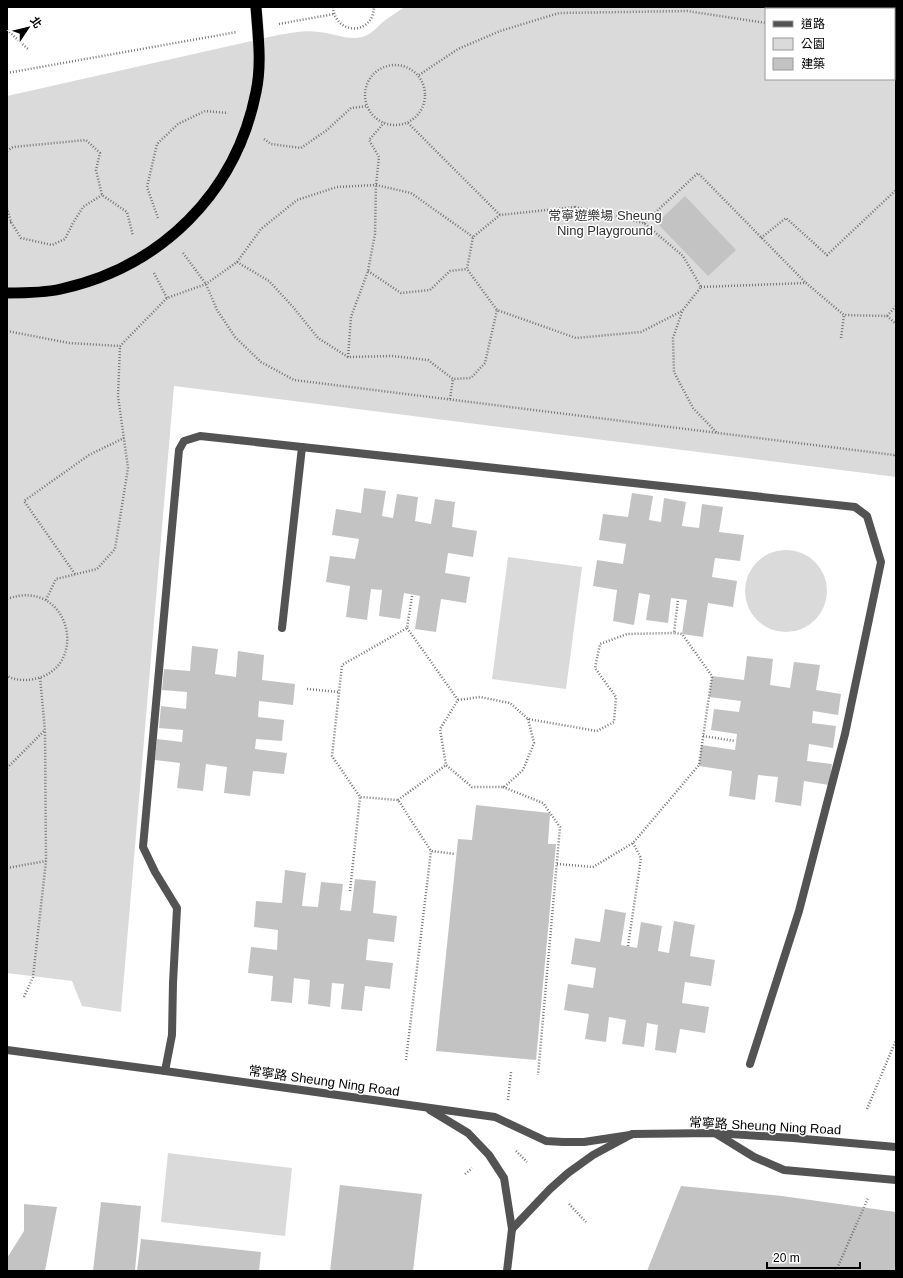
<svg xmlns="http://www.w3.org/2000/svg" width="903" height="1278" font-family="Arial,'Noto Sans TC',sans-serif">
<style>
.green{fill:#dadada;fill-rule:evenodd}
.building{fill:#c3c3c3}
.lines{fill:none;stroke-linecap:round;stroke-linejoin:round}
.path{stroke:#757575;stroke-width:2.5;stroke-dasharray:1 2;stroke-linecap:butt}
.service{stroke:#535353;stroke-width:8}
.minor{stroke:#535353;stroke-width:8}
.tertiary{stroke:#535353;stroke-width:8}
.trunk-bridge-casing{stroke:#dbdbdb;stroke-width:12;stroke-linecap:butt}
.trunk-bridge{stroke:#000;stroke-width:11}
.labels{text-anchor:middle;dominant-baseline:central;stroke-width:3;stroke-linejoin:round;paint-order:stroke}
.park-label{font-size:13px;fill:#313131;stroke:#fff}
.street-label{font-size:13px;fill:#000;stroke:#fff}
</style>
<rect width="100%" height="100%" fill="#fff"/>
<g class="green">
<path d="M405,7H896V477L174,386L121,1012L82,1006L72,981L7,973V96L278,35C292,33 305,30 319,32C334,33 350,42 365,36C373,33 378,26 384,21C391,16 398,11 405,7ZM766,9H894V79H766Z"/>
<circle cx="786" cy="591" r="41"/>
<polygon points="508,557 582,567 566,689 492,679"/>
<polygon points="168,1153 292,1168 285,1236 161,1222"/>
</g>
<g class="building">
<polygon points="685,196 736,250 708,276 657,223"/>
<polygon points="364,488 386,491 382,516 393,518 397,494 418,497 415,521 431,524 435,499 455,502 452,527 477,531 473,557 448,553 445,573 470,577 466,603 441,599 436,632 415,629 420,596 404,593 400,619 379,616 382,590 371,589 367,620 346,617 350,586 326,582 330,556 355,559 359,539 332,535 336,509 361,513"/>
<polygon points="632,493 653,496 649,520 661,522 664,498 686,502 682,526 699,528 702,504 723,507 719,532 744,535 740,561 715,558 712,577 737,581 733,607 708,603 703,637 682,634 687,600 671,598 668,623 646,620 650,595 639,593 634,625 613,621 617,590 593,586 597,560 623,564 626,544 599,540 603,514 628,517"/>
<polygon points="192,646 218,649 215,674 236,677 238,651 264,655 262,680 295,684 293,705 259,701 258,717 284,720 282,741 256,739 255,749 287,753 284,774 253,771 250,796 224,793 227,767 206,764 203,791 177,788 180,763 155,760 157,739 182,742 183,730 159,728 161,706 186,709 187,692 162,690 164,669 190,671"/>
<polygon points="747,656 773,659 770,685 790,688 794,662 820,665 816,690 841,694 838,715 813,711 812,723 836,726 833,748 809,744 807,761 832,764 829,785 804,781 801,806 775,802 778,777 758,775 755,800 729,796 732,771 699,766 701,745 735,750 737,734 711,730 714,709 739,712 741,701 709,697 712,676 744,680"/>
<polygon points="476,805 550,813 548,844 556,844 536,1060 436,1051 458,839 472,840"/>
<polygon points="285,870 306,873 302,906 318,907 321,882 343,884 340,910 351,911 355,879 376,881 373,913 397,916 394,942 368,939 366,960 393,963 390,989 365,986 362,1011 341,1009 344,984 332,983 330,1007 308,1004 310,980 294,978 292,1003 271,1001 273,976 248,973 251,947 277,950 278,930 254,927 256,901 282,903"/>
<polygon points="605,909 626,913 621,945 637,948 641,922 662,926 658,951 669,953 674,921 695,925 690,956 715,960 711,986 685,982 682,1003 709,1007 705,1033 680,1029 676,1053 655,1050 658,1025 647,1023 644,1047 622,1044 626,1020 609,1017 606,1042 585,1039 589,1014 564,1010 568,984 593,988 596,968 571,964 575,938 600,942"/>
<polygon points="340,1185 422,1194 413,1271 330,1271"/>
<polygon points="681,1186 782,1196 896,1212 896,1271 647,1271"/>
<polygon points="101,1202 141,1206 135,1271 93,1271"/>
<polygon points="24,1204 57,1207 45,1271 7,1271 7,1258 24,1231"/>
<polygon points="141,1239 261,1252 259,1271 137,1271"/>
</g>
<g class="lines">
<g class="path">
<path d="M333,7C335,35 373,36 374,7"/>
<polyline points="279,24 334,14"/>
<polyline points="7,30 28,49"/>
<polyline points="894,53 896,52"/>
<circle cx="395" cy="95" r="30"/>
<polyline points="7,73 237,32"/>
<polyline points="419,75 458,49 500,31 559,13 687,11 766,23"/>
<polyline points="408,123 500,215"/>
<polyline points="264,139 271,144 301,148 327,130 351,108 367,106"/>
<polyline points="7,151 13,147 86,140 100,153 96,170 102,195 127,212 133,236"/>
<polygon points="575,207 644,223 683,256 701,287 682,311 641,332 576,338 497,310 467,269 473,237 500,215"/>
<polyline points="7,208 11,222 21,238 52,245 65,239 73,223 83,207 102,195"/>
<polyline points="158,218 147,187 157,144 178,124 205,111 228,113"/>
<polyline points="7,222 11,222"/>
<polyline points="644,223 698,173 806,283"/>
<polyline points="761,238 786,218 827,255 896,190"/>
<polyline points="183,253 206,284 217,310 235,337 261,362 294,380 894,455 896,453"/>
<polyline points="237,262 269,281 293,307 318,338 348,357 392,356 428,360 453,379 471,378 485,363 497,310"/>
<polyline points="368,271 401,293 430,290 450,271 467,269"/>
<polyline points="154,273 167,298"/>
<polyline points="701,287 806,283 844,315 887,316 896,306"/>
<polyline points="682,312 673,338 674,372 693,408 717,433"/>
<polyline points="887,316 896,324"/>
<polyline points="7,331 69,343 120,346 167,298 206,284 237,262 261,229 297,200 337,187 376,185 411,193 473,237"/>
<polyline points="841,338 844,315"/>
<polyline points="348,357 351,317 368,271 375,234 376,185 379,157 369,140 384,123"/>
<polyline points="450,399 453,379"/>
<polyline points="75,574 24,501 89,455 124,438"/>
<polyline points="412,596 407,628 342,665 332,756 360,797 398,800 431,851 455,854"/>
<path d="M7,599C70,576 91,668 34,679C24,681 15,680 7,676"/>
<polyline points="46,600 56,579 97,569 115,549 128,468 118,396 120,346"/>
<polyline points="407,628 458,700"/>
<polyline points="307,689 339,692"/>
<polyline points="528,719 534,743 523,770 504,787 472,787 446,765 440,729 458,700 480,697 510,703 528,719 597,731 614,722 616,697 595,668 600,644 627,634 674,633"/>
<polyline points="703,736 735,741"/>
<polyline points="7,768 44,731"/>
<polyline points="503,787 543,803 560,827 538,1075"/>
<polyline points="398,800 446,765"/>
<polyline points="557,864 593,867 633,843 699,765 712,676 682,634 674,633 678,600"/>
<polyline points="7,868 46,861"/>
<polyline points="350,891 360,797"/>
<polyline points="628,946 641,858 633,843"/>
<polyline points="24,997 33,977 46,861 45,731 40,677"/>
<polyline points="406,1060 431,851"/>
<polyline points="508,1100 511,1072"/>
<polyline points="867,1109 896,1040"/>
<polyline points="516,1151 527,1162"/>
<polyline points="465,1174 472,1168"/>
<polyline points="569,1204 586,1222"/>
<polyline points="836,1271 868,1198"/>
</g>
<g class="service">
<polyline points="282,628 302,447"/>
<polyline points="165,1071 172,1035 173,983 177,908 155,872 143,847 179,450 184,441 200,436 855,507 867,516 881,562 845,734 799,911 750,1064"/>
</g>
<g class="minor">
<polyline points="7,1050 165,1071 495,1117 546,1141 563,1142 584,1142 630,1135"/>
<polyline points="430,1110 468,1133 489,1155 504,1178 512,1229"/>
<polyline points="715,1133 754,1157 784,1170 896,1180"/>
</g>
<polyline class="tertiary" points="507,1271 512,1229 550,1189 568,1173 593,1155 632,1134 715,1133 793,1138 896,1147"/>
<g class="trunk-bridge-casing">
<path id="trunk-bridge" d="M7,293C25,293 44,293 61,289C161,267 236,193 256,92C262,64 258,35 256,7"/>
</g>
<use href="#trunk-bridge" class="trunk-bridge"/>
</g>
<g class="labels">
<g class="park-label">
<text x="605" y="215">常寧遊樂場 Sheung<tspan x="605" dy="15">Ning Playground</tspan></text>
</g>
<g class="street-label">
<text transform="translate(324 1081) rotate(8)">常寧路 Sheung Ning Road</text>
<text transform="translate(765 1126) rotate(3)">常寧路 Sheung Ning Road</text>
</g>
</g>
<rect width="903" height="1278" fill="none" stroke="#000000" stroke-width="16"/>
<rect x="765" y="8" width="130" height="72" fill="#ffffff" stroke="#999999"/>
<rect x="773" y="21" width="20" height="6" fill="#535353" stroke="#999999"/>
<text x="801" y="28" font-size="12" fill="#000000">道路</text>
<rect x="773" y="38" width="20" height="12" fill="#dadada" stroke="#999999"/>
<text x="801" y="48" font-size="12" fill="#000000">公園</text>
<rect x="773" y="58" width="20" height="12" fill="#c3c3c3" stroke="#999999"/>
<text x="801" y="68" font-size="12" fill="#000000">建築</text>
<g transform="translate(28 28) rotate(55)" stroke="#ffffff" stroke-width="3" paint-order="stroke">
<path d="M0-3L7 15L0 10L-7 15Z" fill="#000000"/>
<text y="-6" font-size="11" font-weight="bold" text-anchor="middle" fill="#000000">北</text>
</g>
<path d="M767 1262v6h93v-6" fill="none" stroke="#000000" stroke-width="2"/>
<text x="773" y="1262" font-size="12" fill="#000000" stroke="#ffffff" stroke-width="3" paint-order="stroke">20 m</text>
</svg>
